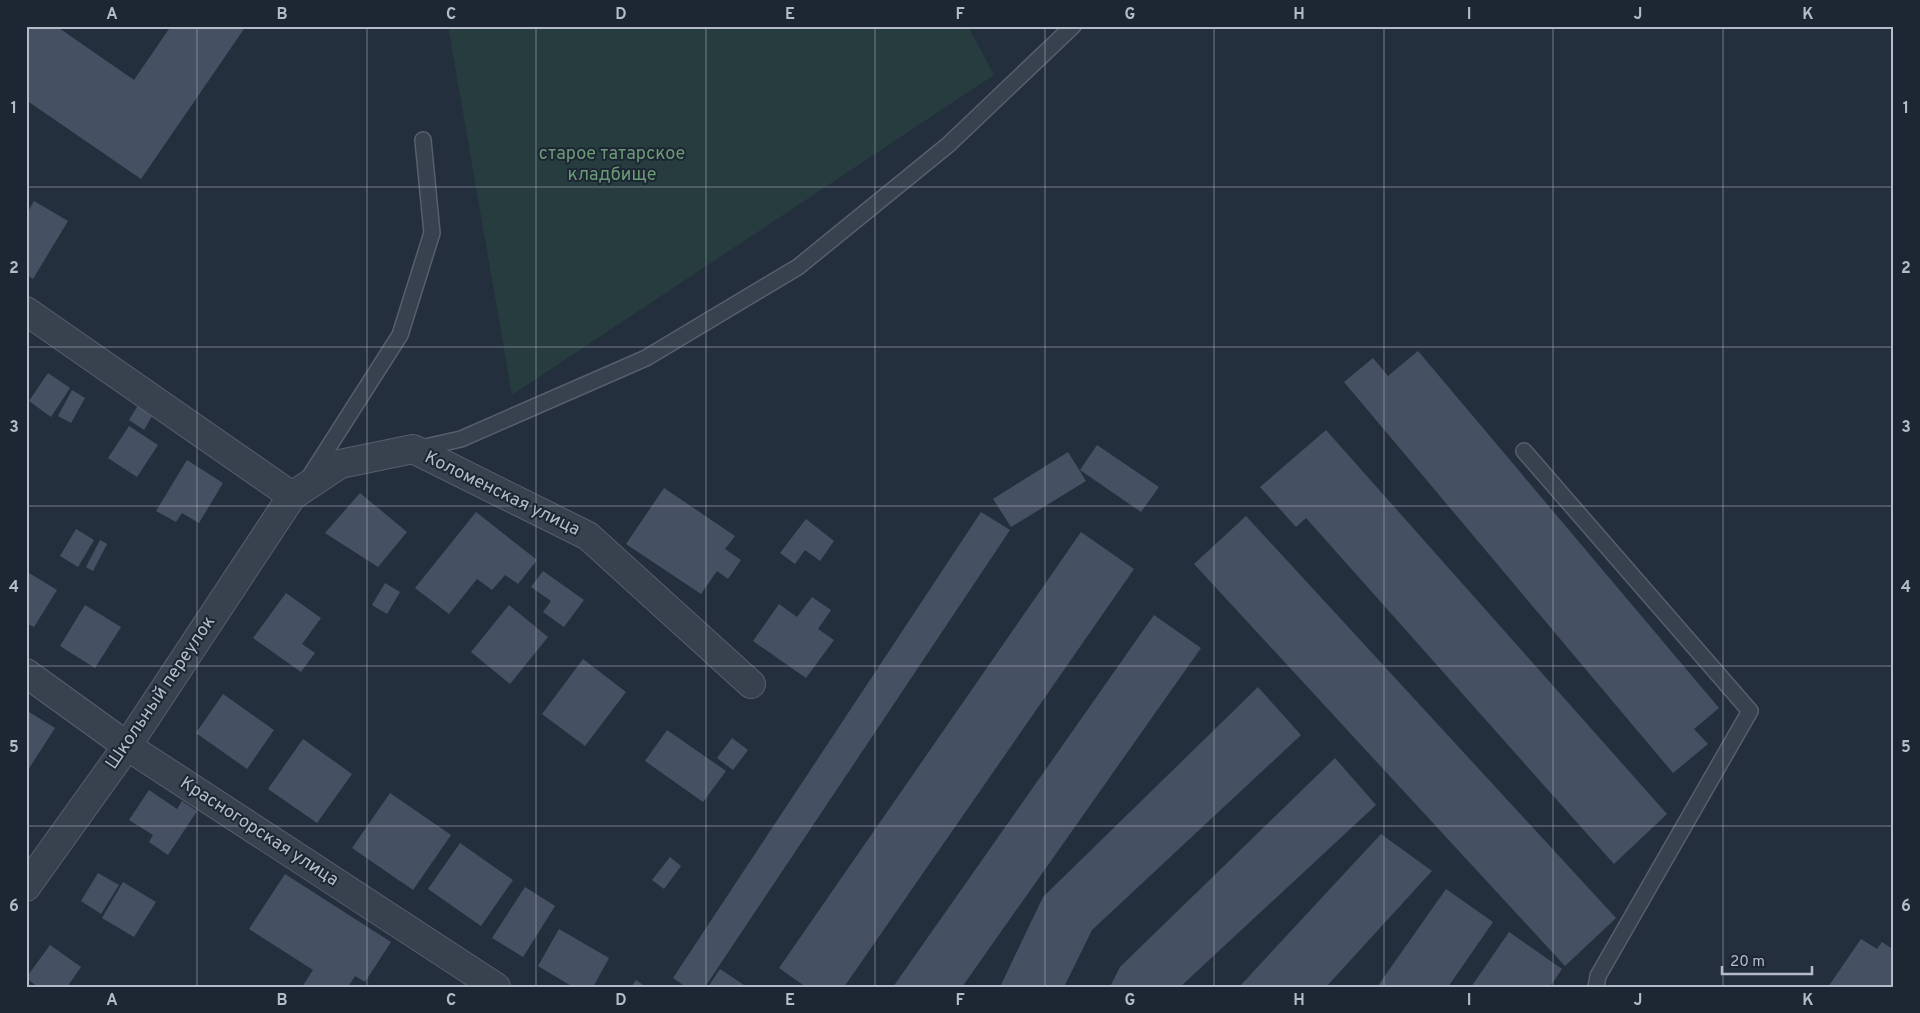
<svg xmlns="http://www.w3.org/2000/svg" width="1920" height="1013" font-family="Overpass,sans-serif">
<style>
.green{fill:#263c3f}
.building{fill:#455162}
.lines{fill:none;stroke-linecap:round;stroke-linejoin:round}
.service-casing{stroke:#565f6c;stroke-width:18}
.minor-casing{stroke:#565f6c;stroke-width:30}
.service{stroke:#38414e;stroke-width:15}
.minor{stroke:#38414e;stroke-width:28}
.grid{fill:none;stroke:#b4bcc9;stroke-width:1;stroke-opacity:0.55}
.labels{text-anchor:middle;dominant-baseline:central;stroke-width:4;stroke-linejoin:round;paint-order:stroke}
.park-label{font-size:18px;fill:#6b9a76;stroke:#1d2633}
.street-label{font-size:18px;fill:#b4bcc9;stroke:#1d2633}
.neatline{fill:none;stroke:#b4bcc9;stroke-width:2}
.grid-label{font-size:16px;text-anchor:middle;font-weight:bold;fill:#b4bcc9}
</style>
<rect width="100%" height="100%" fill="#242f3e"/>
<polygon class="green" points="448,26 968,26 994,75 512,395"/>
<g class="building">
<polygon points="26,26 56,26 134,80 171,26 246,26 141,179 26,100"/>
<polygon points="34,201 68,221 33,279 26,275 26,215"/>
<polygon points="1418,351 1719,708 1694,729 1708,744 1673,773 1344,382 1373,358 1388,376"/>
<polygon points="48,373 70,388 51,417 29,401"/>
<polygon points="72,390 85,398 71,423 58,416"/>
<polygon points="140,402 155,411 144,430 129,420"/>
<polygon points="129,426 158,445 137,477 108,458"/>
<polygon points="1326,430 1667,814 1614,864 1306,518 1296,527 1260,487"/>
<polygon points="1097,445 1159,487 1141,512 1080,470"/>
<polygon points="1068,452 1086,481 1011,527 993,499"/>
<polygon points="187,460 223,483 199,523 182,513 176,522 156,511"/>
<polygon points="664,488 735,536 725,549 741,560 728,579 717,571 701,594 626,544"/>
<polygon points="360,493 407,532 378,567 325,533"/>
<polygon points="476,512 537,560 518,584 505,575 492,590 477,579 449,614 415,588"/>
<polygon points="981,512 1010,530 705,987 686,987 673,978"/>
<polygon points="1246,516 1616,918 1565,966 1194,564"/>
<polygon points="806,519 834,541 820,561 805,550 795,564 780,553"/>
<polygon points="76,529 94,540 78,567 60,556"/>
<polygon points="1081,532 1134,569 844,987 806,987 779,968"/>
<polygon points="100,540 107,544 93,571 86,567"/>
<polygon points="26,571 57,590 34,627 26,623"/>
<polygon points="543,571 584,600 564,627 543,612 551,601 531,587"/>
<polygon points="385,583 400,592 387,614 372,605"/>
<polygon points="286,593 321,618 302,644 315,653 301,672 253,638"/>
<polygon points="812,597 831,610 818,629 834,640 806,678 753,641 779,604 797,617"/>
<polygon points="85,605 121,627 95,668 60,646"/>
<polygon points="509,605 548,637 510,684 471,652"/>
<polygon points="1154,615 1201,648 962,987 893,987"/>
<polygon points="583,659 626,692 585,746 542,714"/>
<polygon points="1258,687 1301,735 1092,930 1064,987 1000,987 1043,897"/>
<polygon points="223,694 274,730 247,769 196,733"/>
<polygon points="26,710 55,728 28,770 26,769"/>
<polygon points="667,730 726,771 703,802 645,761"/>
<polygon points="732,738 748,750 733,770 717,758"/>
<polygon points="303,739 352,774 317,823 268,789"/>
<polygon points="1335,758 1376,805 1180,987 1110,987 1120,967"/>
<polygon points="149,790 177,809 182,801 197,811 168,855 149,842 153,835 129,820"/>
<polygon points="390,793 451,835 413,890 352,848"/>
<polygon points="1381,834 1432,871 1326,987 1239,987"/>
<polygon points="460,843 513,880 481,926 428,889"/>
<polygon points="670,857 681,866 664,889 652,880"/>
<polygon points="98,873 119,885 101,914 81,901"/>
<polygon points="285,874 391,942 365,982 355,976 348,987 302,987 313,970 249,929"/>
<polygon points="123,882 156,902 134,937 102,918"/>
<polygon points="525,887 555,906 523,957 492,938"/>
<polygon points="1446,889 1493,922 1448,987 1377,987"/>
<polygon points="559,929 609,958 593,987 573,987 538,966"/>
<polygon points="1509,932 1562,969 1551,985 1553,987 1471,987"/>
<polygon points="1861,939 1877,949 1882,942 1894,950 1894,987 1828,987"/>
<polygon points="50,945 81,967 67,987 38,987 26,978"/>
<polygon points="720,969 747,987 708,987"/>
<polygon points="636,980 646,987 631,987"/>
</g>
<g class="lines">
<g class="service-casing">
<g id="service">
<polyline points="416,449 461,439 646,358 798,267 948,145 1073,26"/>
<polyline points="1524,451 1750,711 1598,976 1596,987"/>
<polyline points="310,476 400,335 432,233 423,140"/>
</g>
</g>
<g class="minor-casing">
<g id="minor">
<polyline points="26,311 292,496"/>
<polyline points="26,673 127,746 496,987"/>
<polyline points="26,887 127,746 292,496 340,464 413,449 588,536 751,684"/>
</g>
</g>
<use href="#service" class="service"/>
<use href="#minor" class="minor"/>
</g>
<path class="grid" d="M197,26V987M367,26V987M536,26V987M706,26V987M875,26V987M1045,26V987M1214,26V987M1384,26V987M1553,26V987M1723,26V987M26,187H1894M26,347H1894M26,506H1894M26,666H1894M26,826H1894"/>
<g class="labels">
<g class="park-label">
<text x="612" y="154">старое татарское<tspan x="612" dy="21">кладбище</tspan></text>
</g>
<g class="street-label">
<text transform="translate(502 494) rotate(26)">Коломенская улица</text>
<text transform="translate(161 693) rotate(-56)">Школьный переулок</text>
<text transform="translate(259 832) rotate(33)">Красногорская улица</text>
</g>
</g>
<rect width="1920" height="1013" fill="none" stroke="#1d2633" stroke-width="55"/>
<path d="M1722 966v8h90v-8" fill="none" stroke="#b4bcc9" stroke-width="2.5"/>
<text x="1730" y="966" font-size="15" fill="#b4bcc9" stroke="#1d2633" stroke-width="4" paint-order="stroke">20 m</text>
<rect x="28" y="28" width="1864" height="958" class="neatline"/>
<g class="grid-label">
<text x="112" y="19">A</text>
<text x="282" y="19">B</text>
<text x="451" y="19">C</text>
<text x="621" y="19">D</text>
<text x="790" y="19">E</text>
<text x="960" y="19">F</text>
<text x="1130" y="19">G</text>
<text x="1299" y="19">H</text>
<text x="1469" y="19">I</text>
<text x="1638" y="19">J</text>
<text x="1808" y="19">K</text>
<text x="14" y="113">1</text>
<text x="1906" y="113">1</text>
<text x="14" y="273">2</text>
<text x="1906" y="273">2</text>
<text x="14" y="432">3</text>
<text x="1906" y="432">3</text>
<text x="14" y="592">4</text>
<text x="1906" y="592">4</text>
<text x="14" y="752">5</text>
<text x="1906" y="752">5</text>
<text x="14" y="911">6</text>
<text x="1906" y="911">6</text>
<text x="112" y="1005">A</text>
<text x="282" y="1005">B</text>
<text x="451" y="1005">C</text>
<text x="621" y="1005">D</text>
<text x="790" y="1005">E</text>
<text x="960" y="1005">F</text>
<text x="1130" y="1005">G</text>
<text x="1299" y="1005">H</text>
<text x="1469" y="1005">I</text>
<text x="1638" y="1005">J</text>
<text x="1808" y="1005">K</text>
</g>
</svg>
